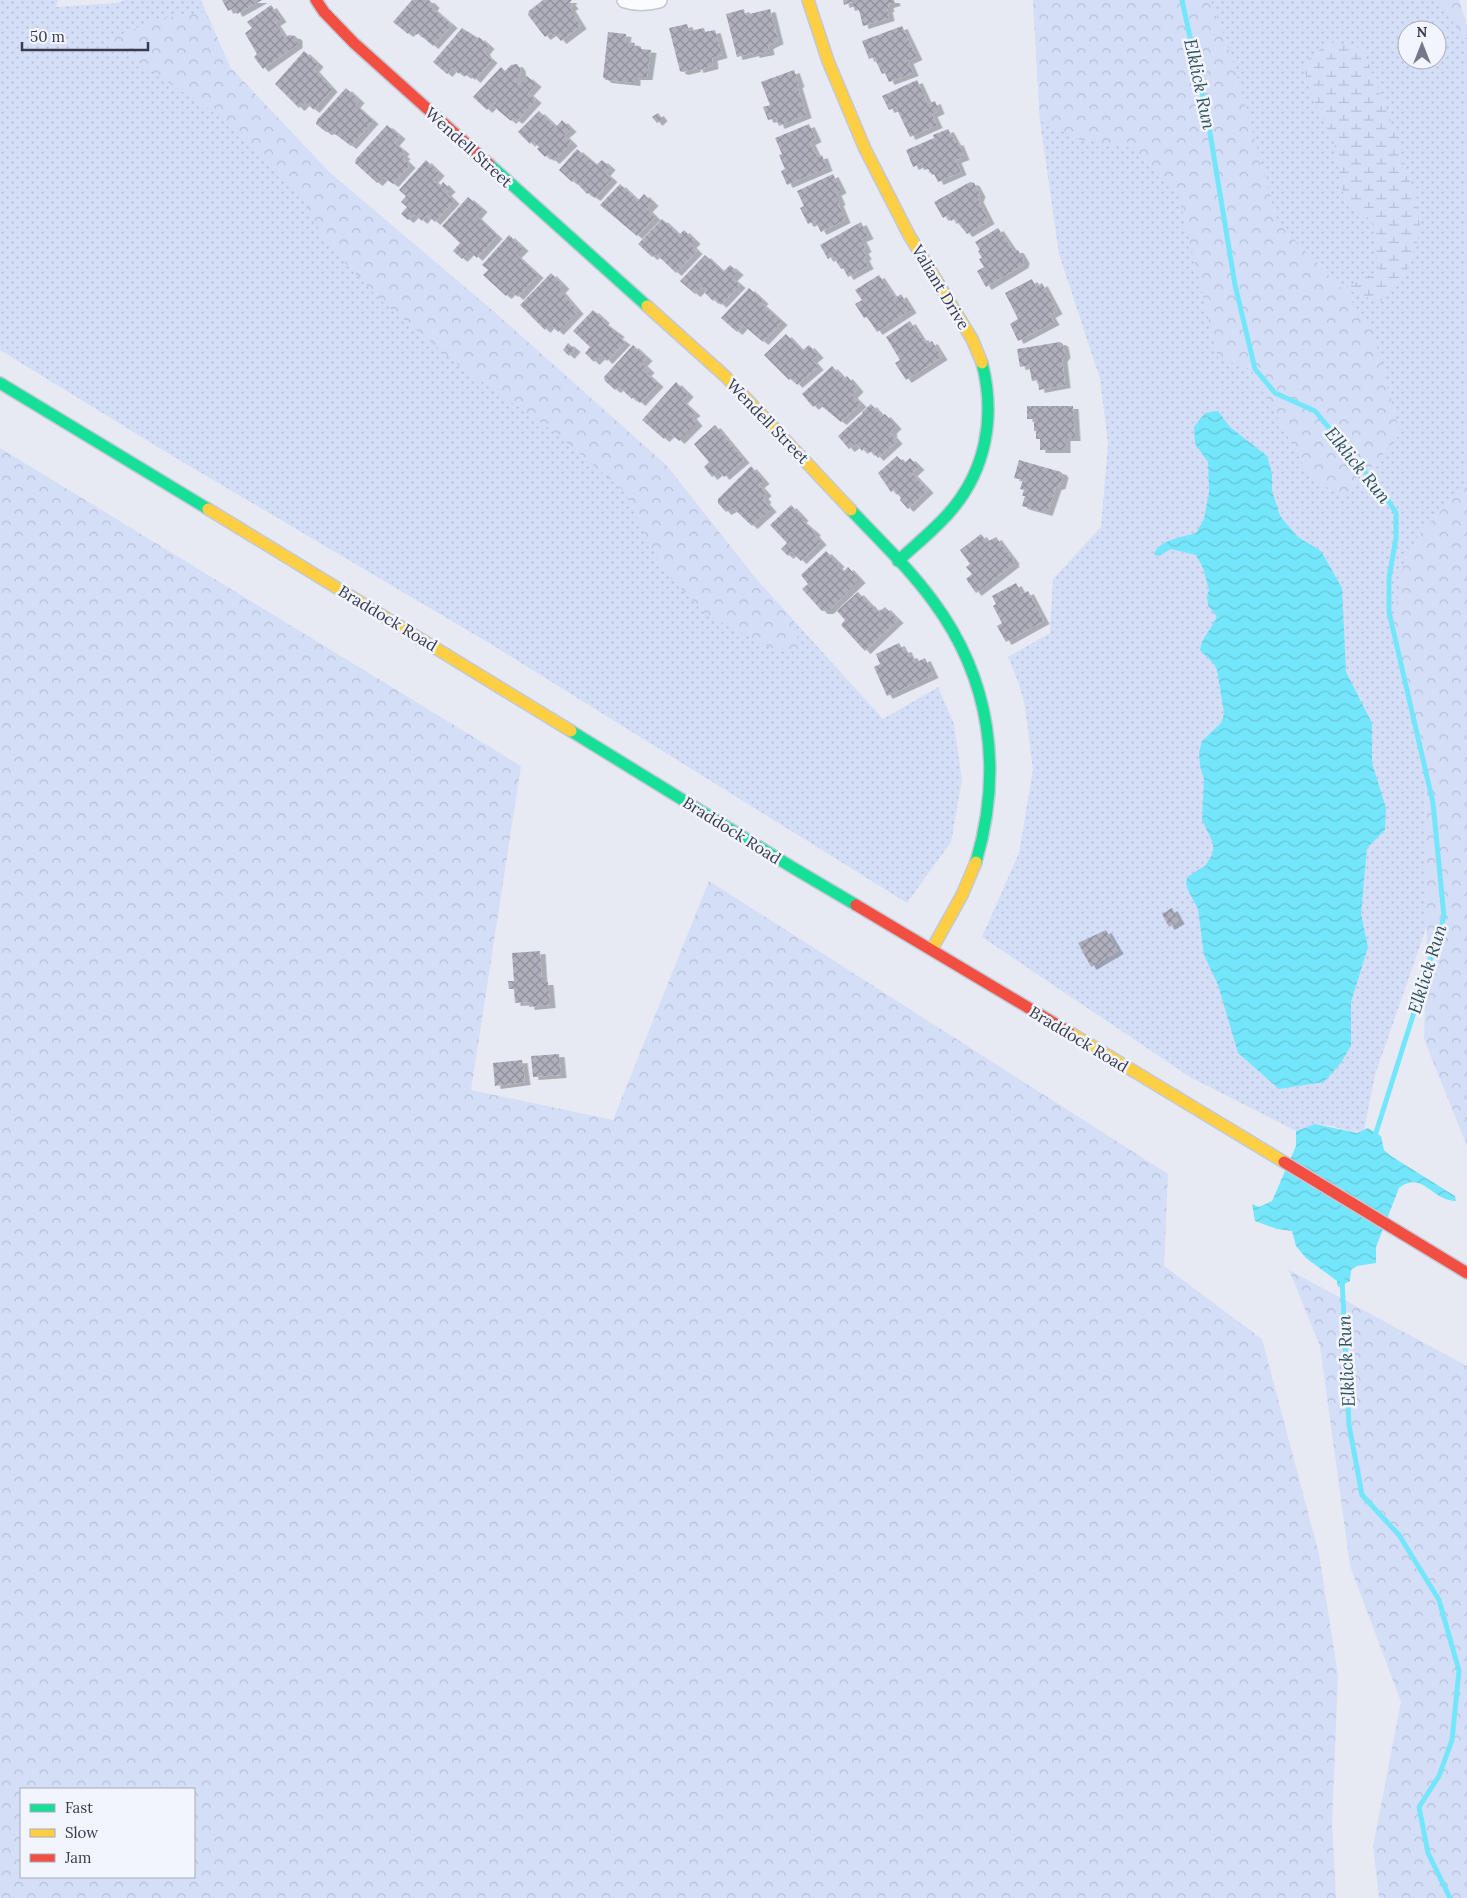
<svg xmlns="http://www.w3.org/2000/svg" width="1467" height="1898" font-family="Lora,serif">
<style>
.grass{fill:url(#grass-dots);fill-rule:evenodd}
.forest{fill:url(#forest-crowns);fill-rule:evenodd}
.wetland{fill:url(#wetland-marsh)}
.water{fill:url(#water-waves)}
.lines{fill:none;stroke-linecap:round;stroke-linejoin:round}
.stream{stroke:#74e6fb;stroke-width:5}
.building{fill:url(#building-cross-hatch);filter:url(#shadow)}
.street-casing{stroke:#c4c8d5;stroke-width:18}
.fast-casing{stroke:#c4c8d5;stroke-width:14}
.slow-casing{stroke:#c4c8d5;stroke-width:14}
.jam-casing{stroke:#c4c8d5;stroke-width:14}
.street{stroke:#fbfcfd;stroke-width:15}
.fast{stroke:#16e098;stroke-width:11}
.slow{stroke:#ffcf43;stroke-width:11}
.jam{stroke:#f24e42;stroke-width:11}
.labels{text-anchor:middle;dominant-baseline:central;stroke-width:5;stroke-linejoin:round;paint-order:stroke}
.street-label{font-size:16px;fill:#363c4d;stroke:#f2f5fe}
.water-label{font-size:18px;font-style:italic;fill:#335359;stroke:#f2f5fe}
</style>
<defs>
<pattern id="grass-dots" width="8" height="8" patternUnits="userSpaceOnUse" patternTransform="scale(1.25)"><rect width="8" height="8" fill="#d5def7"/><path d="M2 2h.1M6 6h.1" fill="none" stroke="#b7bfd5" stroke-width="1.8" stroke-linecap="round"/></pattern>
<pattern id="forest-crowns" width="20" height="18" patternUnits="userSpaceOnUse" patternTransform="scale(1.25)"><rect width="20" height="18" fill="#d5def7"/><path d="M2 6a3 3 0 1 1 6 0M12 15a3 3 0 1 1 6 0" fill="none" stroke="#b7bfd5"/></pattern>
<pattern id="wetland-marsh" width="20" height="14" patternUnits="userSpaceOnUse" patternTransform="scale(1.25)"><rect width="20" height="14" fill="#d5def7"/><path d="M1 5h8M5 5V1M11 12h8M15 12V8" fill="none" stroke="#b7bfd5"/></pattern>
<pattern id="water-waves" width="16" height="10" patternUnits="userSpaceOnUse" patternTransform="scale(1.25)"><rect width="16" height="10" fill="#74e6fb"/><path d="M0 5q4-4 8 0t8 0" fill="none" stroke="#65c6d9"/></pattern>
<pattern id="building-cross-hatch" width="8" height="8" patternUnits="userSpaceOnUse" patternTransform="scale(1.25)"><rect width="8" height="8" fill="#b0b0bc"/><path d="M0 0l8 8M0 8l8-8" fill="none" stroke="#90909b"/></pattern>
<filter id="shadow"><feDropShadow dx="5.5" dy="3" stdDeviation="0" flood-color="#0004"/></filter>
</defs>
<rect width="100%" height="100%" fill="#e7eaf3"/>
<g class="grass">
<polygon points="0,0 58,0 56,7 116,3 125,0 201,0 230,67 329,172 493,311 666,465 757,580 883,719 938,687 954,724 962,780 951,842 907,903 489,643 166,452 0,350"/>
<path d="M1033,0H1459L1467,26V483L1422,531L1391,634L1425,752L1427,926L1375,1075L1364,1130C1353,1134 1343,1129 1332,1126C1321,1124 1306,1126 1296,1131L1190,1077L982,937L1019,853L1033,770L1025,707L1019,684L1008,657L1050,633L1053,579L1101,527L1108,444L1100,379L1059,254L1040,121ZM1407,30H1437V60H1407Z"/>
</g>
<g class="forest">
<polygon points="1033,0 1211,0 1233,62 1278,223 1346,293 1373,332 1400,434 1345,498 1310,477 1251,369 1218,358 1179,198 1133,148 1081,140 1040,121"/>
<polygon points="1435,0 1459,0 1467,26 1467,40"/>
<polygon points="205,12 230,67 329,172 493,311 666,465 757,580 790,616 802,651 771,648 704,613 662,568 624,491 553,431 461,367 379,299 324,240 301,193 238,129 108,42 155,19"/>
<path d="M0,448L521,766L471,1090L613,1120L709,881L1168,1174L1164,1266L1262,1339L1319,1554L1338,1675L1332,1824L1336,1898H0ZM21,1789H194V1877H21Z"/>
<polygon points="1467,483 1467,1146 1424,1039 1427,926 1425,752 1391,634 1405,557 1422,531"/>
<polygon points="1289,1270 1467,1366 1467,1898 1379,1898 1373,1846 1401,1702 1350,1566 1320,1346"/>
</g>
<polygon class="wetland" points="1329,42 1362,48 1388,112 1414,194 1421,231 1407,270 1380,302 1344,289 1379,270 1372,221 1344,199 1334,142 1311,95 1303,64"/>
<g class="water">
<path d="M1218,411L1230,427L1267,456L1272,473V491L1280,516L1298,537L1321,551L1342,588L1346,672L1372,723V763L1386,808L1385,830L1367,848L1361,914L1368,947L1351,1002V1046L1340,1064L1324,1082L1279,1089L1238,1053L1218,985L1204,955L1198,909L1187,888L1186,881L1189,876L1205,866L1213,853V843L1202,820L1204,780L1200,766L1199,753L1202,741L1220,724L1223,718L1224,713L1217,670L1214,664L1200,650C1201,639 1212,627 1217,617L1208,605L1207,596L1209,590L1203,568L1196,555L1171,549L1159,556L1154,555C1157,540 1184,537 1196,533L1204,519L1209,492L1208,462L1195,444L1194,427L1205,413Z"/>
<path d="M1315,1124L1357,1133L1368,1128L1381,1136L1384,1150L1391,1156L1455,1196L1456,1201C1430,1200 1423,1170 1399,1188L1376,1247V1263L1357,1266L1351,1270L1350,1281L1338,1287L1337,1281L1306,1258L1296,1246L1292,1231L1277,1229L1255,1221L1252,1204L1259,1207L1272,1201L1296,1146V1131Z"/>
</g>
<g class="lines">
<g class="stream">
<polyline points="1182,0 1208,121 1235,285 1255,369 1275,393 1315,411 1386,497 1396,513 1396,538 1389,578 1389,612 1433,803 1444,917 1374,1139"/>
<polyline points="1342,1278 1349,1425 1362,1495 1399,1535 1439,1600 1459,1671 1452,1740 1439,1776 1419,1807 1428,1853 1450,1898"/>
</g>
</g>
<g class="building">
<polygon points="222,0 262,0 237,14 234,8 228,11"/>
<polygon points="412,0 429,0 434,5 432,8 452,25 433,46 418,33 417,35 412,30 408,34 393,22"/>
<polygon points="543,0 572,0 570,2 573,6 570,8 581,26 561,41 555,34 553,35 551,33 545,37 528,15 529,11"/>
<polygon points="843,0 894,0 895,3 888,5 889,9 887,9 889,18 863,26 859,10 855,11 852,2 844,5"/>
<polygon points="271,5 281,19 275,23 285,38 289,35 295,36 297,38 297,45 263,69 254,57 257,54 245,33 252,28 247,22"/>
<polygon points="744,9 745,15 770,9 778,41 768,46 769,52 754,55 754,53 737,57 726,14"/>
<polygon points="687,24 689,31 704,28 705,32 715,30 722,55 712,58 713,66 698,70 696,65 695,69 683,72 680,71 669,28"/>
<polygon points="902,26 917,57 908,61 913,73 889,82 885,73 882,74 874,57 869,59 862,41"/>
<polygon points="462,28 474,36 474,43 479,37 489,46 484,52 486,53 485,54 492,60 475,80 468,73 466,76 461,72 459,74 452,68 447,74 433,62"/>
<polygon points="608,32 626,34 625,42 635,43 634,46 641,47 641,49 651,50 647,77 635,77 635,83 606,80 603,77"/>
<polygon points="304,51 318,64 314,69 332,89 314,110 305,102 299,108 275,84"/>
<polygon points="517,64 520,68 521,75 515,81 519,84 527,76 536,84 528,93 536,100 517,121 513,118 511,121 493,106 496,103 494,102 487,110 473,97 501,67 505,71 511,65"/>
<polygon points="794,70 799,84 797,85 806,115 779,126 776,118 768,120 763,107 770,105 761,82"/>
<polygon points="917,80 928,104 935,101 939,111 932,114 937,125 910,137 896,107 889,110 882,96"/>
<polygon points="346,88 359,100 355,105 373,121 351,146 331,131 326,132 316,124 317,120"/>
<polygon points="539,111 556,127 562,120 571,129 564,135 572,143 554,161 547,155 545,157 537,149 539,147 532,141 530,144 518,132"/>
<polygon points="658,113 662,118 657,123 652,117"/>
<polygon points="809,124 816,139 810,142 817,157 822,155 827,168 787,185 781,171 785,169 779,155 782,154 775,138"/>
<polygon points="387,125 400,136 394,143 404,151 402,154 405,156 403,158 410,165 393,184 383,177 377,183 355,163 356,159"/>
<polygon points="948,129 956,143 958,142 964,157 956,160 961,172 938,182 934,174 932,175 929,169 924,170 922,163 913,167 906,150 934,138 933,135"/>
<polygon points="577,149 596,165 602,160 610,167 605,173 612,179 595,198 588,193 587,194 574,180 572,182 559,170"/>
<polygon points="426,160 439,173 433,180 440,186 443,182 450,189 446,193 454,201 435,222 427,215 422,221 414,214 408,220 401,214 407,207 401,202 406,196 399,190"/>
<polygon points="833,174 841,190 836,193 840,202 838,203 845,220 821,232 815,221 808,224 800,208 804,206 797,191"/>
<polygon points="970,182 974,183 980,194 978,199 989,221 967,234 955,219 951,221 948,215 943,218 934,202"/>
<polygon points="620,184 638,201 644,194 653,203 647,209 655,217 637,236 600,205"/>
<polygon points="468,197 482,209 476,216 497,236 477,258 470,251 462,259 453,251 460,243 442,226"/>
<polygon points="662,219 679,235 684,230 695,241 691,245 697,251 676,273 656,254 652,257 638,244"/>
<polygon points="861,222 868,236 861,239 866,249 863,251 866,256 864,258 868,266 848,277 843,268 841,269 833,256 828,259 820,245"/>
<polygon points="998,228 1013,250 1018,250 1024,260 1023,265 986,287 977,271 984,267 979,259 982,258 978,251 980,250 975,242"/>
<polygon points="509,235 523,248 516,255 538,275 518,297 511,291 506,296 483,275 488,270 482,265"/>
<polygon points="705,255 723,272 730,265 738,272 732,278 740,285 721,305 715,299 713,301 705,293 706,291 702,287 695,294 680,281"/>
<polygon points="551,273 564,286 560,290 578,311 558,332 550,324 545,330 520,305"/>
<polygon points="879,275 891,293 892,293 896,298 901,294 911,310 877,332 867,317 864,318 855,304 862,300 855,290"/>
<polygon points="1032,279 1036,287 1042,283 1057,311 1050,315 1054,322 1018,341 1010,324 1018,319 1005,293"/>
<polygon points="749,288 763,301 761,303 782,322 763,342 743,325 737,332 721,318"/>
<polygon points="593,310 604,320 603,322 619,334 617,336 625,342 607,361 601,355 594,362 585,353 590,347 573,331"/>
<polygon points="910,321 921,338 923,337 927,344 932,341 942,357 906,380 895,363 900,360 886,337"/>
<polygon points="786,334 802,351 809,345 818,355 812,360 818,367 797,385 791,378 789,380 764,355"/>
<polygon points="1060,342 1063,344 1065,355 1062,359 1065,385 1039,390 1038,380 1032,381 1029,365 1020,367 1017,349"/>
<polygon points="568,343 575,349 569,356 563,350"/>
<polygon points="633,345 647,358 642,363 649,370 646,373 658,384 640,403 633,397 632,399 619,387 615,390 605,381 604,377"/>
<polygon points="832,366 844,379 847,376 858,389 852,395 861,404 841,422 818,403 813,407 802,394"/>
<polygon points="676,382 688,394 682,401 695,413 691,416 697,423 679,441 673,435 671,436 669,434 664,439 642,420"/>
<polygon points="871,404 882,416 885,414 896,426 891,431 892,433 891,434 897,441 878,458 872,451 869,453 865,448 862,451 856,444 849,449 838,436 863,413 862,412"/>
<polygon points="1027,406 1073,406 1075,438 1065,438 1065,450 1040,450 1040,439 1036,439 1036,431 1034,431 1034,419 1027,419"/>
<polygon points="715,425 744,460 724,477 719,471 712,477 704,467 709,462 694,444"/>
<polygon points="897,456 904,463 910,458 919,467 912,473 928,490 908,509 900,500 901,498 894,490 891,492 878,473"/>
<polygon points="1019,460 1061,472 1063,475 1060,486 1056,487 1047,513 1022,506 1025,496 1022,496 1024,490 1020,489 1023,480 1014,478"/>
<polygon points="751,466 764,481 759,485 766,493 763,496 766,500 764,501 771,509 752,526 733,508 726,512 718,503 718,499"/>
<polygon points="791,505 803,518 801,520 815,532 814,534 821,542 801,561 792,552 788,556 781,549 787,543 770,525"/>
<polygon points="981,534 987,542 996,537 1014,561 1013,562 1014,564 976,593 966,579 972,574 966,567 970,564 960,550"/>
<polygon points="826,551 839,564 837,566 843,572 848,567 860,580 828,611 822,611 802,589 808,584 801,575"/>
<polygon points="1016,583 1022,594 1028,591 1044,621 1006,642 997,626 1002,623 993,606 996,604 992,596"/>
<polygon points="858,592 873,608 875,606 879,612 885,607 898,620 865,651 841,625 845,620 837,611"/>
<polygon points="899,643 903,650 906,649 909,656 912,655 915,663 925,658 933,675 887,696 874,667 880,664 876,654"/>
<polygon points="1172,908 1179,921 1169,927 1162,914"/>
<polygon points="1106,930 1118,951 1091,967 1078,943"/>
<polygon points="540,951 542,982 548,982 550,1005 529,1007 529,1002 515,1003 514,989 509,989 508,981 514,981 512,953"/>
<polygon points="559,1054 561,1075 533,1077 531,1056"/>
<polygon points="522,1060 525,1082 495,1086 493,1063"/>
</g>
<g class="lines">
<g class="street-casing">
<path id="street" d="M625,0C637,4 647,3 659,0"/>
</g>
<g class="fast-casing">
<g id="fast">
<polyline points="489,164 647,306"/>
<polyline points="0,383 208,509"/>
<path d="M851,510C879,540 909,568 933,601C991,679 1003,770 976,862"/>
<path d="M898,561C915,545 933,531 948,514C986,472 996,417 982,363"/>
<polyline points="571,731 790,866 856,905"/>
</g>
</g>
<g class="slow-casing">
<g id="slow">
<polyline points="808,0 828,61 865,149 909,235 972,339 982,363"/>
<polyline points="647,306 726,377 851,510"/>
<polyline points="208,509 571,731"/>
<polyline points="932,949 962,895 976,862"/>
<polyline points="1069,1032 1284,1162"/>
</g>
</g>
<g class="jam-casing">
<g id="jam">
<polyline points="316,0 324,12 354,43 489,164"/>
<polyline points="856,905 1069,1032"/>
<polyline points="1284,1162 1467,1273"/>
</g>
</g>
<use href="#street" class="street"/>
<use href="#fast" class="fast"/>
<use href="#slow" class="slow"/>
<use href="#jam" class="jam"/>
</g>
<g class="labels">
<g class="street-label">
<text transform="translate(469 147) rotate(42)">Wendell Street</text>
<text transform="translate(941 287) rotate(59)">Valiant Drive</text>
<text transform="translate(768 421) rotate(46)">Wendell Street</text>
<text transform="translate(388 618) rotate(31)">Braddock Road</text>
<text transform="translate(732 830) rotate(32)">Braddock Road</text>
<text transform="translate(1079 1039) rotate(31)">Braddock Road</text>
</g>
<g class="water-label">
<text transform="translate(1200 84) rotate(78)">Elklick Run</text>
<text transform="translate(1358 465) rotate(51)">Elklick Run</text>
<text transform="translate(1427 969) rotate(-73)">Elklick Run</text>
<text transform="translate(1346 1361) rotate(-93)">Elklick Run</text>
</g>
</g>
<rect x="20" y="1788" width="175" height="90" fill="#f2f5fe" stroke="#a7abb7"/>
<rect x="30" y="1804" width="25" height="8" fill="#16e098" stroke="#a7abb7"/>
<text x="65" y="1813" font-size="15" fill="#363c4d">Fast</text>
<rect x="30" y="1829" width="25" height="8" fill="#ffcf43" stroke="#a7abb7"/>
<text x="65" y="1838" font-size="15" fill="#363c4d">Slow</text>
<rect x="30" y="1854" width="25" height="8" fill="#f24e42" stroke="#a7abb7"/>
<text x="65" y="1863" font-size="15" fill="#363c4d">Jam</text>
<g transform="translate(1422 45)"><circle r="24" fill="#f2f5fe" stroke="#a7abb7"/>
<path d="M0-4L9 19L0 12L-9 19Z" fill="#747987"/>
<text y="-8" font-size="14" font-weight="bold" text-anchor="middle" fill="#363c4d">N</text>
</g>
<path d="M22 42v8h126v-8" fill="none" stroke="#363c4d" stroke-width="2.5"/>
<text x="30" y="42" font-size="15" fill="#363c4d" stroke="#f2f5fe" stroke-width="4" paint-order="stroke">50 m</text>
</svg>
